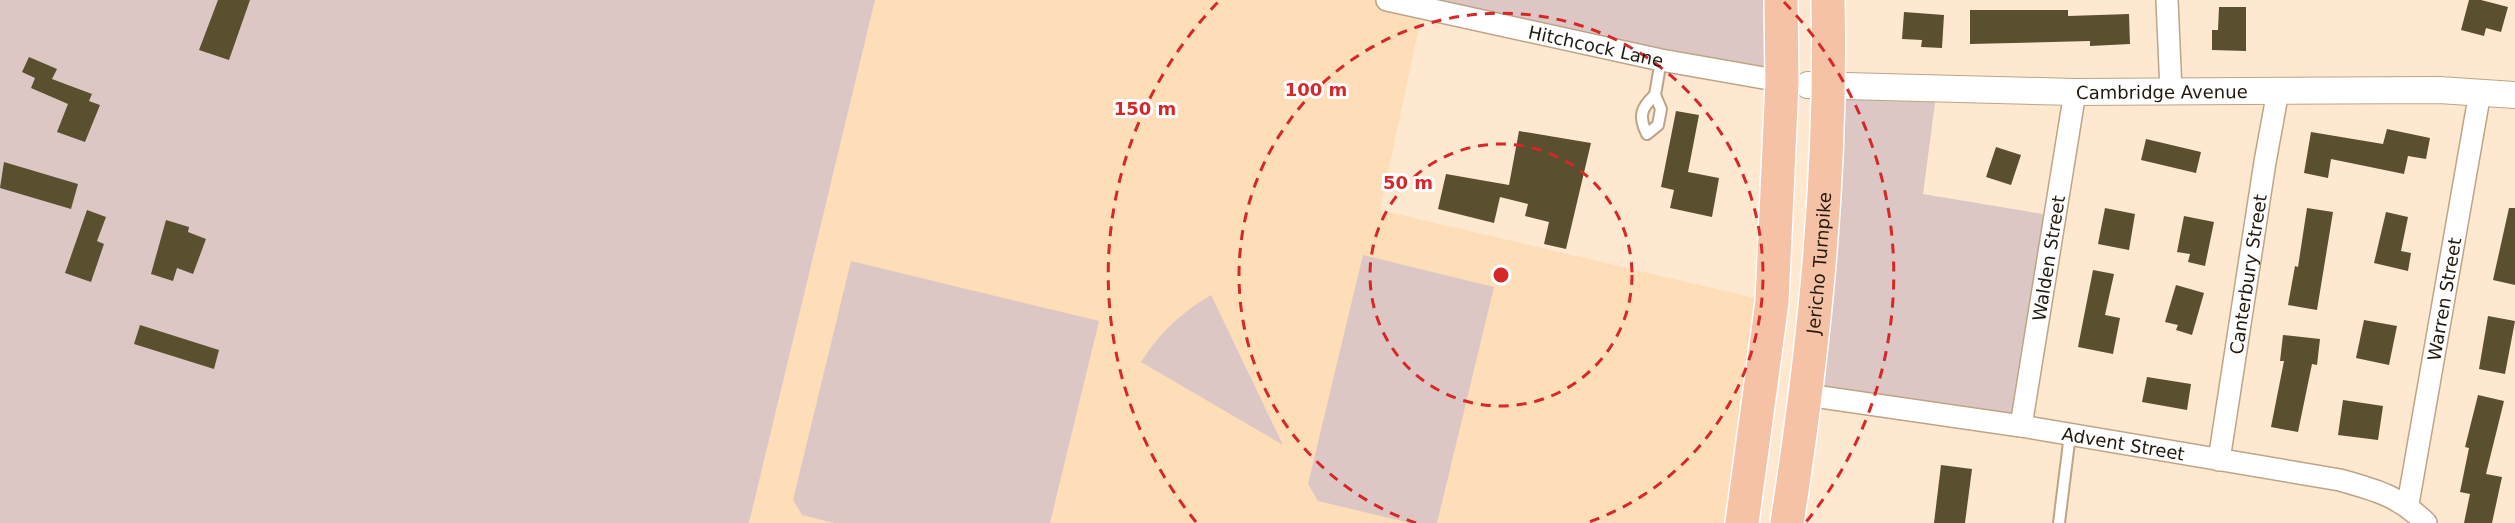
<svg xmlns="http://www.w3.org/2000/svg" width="2515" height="523" font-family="'DejaVu Sans',sans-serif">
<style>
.built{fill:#fddeb9}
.green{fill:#ddc7c4}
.building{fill:#5a5030}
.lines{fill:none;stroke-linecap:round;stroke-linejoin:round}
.service-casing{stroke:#bda487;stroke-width:14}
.minor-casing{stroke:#bda487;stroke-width:24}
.tertiary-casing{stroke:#bda487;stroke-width:28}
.primary-casing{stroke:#fff;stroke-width:36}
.service{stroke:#fff;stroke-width:10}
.minor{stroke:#fff;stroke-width:21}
.tertiary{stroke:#fff;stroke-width:26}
.primary{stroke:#f5c2a6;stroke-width:33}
.ring{fill:none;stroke:#d62828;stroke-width:3;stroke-dasharray:10 8}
.labels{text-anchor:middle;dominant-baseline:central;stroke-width:6;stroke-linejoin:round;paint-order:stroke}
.street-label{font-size:18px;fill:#22190e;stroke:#fff}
.centre{fill:#d62828;stroke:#fff;stroke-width:3}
.ring-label{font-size:18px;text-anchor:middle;font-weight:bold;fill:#d62828;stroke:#fff;stroke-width:6;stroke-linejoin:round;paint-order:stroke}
</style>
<rect width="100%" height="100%" fill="#fee8d0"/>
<polygon class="built" points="875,0 1387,0 1423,8 1380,210 1772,302 1742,523 749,523"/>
<g class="green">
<polygon points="0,0 875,0 749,523 0,523"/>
<polygon points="1387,0 1781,0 1782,82"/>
<polygon points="1829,87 1937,88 1923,194 2055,216 2021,426 1807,395"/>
<polygon points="1363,255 1494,287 1437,523 1410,523 1318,501 1308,484"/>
<polygon points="851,261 1099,321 1050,523 834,523 802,515 793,500"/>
<path d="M1211,295L1283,445L1141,362C1160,332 1181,313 1211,295Z"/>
</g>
<g class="building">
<polygon points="218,0 250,0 229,60 199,50"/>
<polygon points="2469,0 2481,0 2508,7 2501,32 2486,28 2484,36 2461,30"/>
<polygon points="2219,7 2246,7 2246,51 2212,50 2212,30 2218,30"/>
<polygon points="1970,10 2068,10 2068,16 2129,14 2130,44 2090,46 2090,41 1970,44"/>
<polygon points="1904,12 1944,15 1942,48 1921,47 1922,40 1902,39"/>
<polygon points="29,57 57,69 52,79 92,94 89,101 100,105 85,142 57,132 68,104 31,88 35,78 22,72"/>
<polygon points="1676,111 1699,115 1688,172 1719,178 1712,217 1670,208 1674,190 1661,187"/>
<polygon points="2387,129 2430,138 2426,159 2408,156 2404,174 2331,159 2328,178 2304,173 2311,132 2383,144"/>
<polygon points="1519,131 1591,143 1566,249 1544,244 1549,222 1525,216 1528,204 1500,197 1494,223 1438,209 1446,174 1509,185"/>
<polygon points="2146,139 2201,152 2196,173 2141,160"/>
<polygon points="1996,147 2021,155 2011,185 1986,177"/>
<polygon points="4,162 78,184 71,209 0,188"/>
<polygon points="2105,208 2135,214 2129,250 2098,244"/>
<polygon points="2307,208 2333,212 2317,310 2288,305 2295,266 2298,267"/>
<polygon points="2509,208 2515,208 2515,285 2493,280"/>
<polygon points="87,210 106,217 97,241 104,244 91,282 65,273"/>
<polygon points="2386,212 2408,217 2401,251 2411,253 2408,271 2374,263"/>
<polygon points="2184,216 2214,222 2205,266 2188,262 2190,254 2177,252"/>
<polygon points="166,220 189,227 188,232 206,239 193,274 177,268 173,281 151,274"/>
<polygon points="2093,270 2114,274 2105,315 2120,318 2113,354 2078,347"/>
<polygon points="2176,285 2204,293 2192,335 2176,330 2178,325 2165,322"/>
<polygon points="2488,316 2515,321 2505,374 2479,369"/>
<polygon points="2364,320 2397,326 2389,365 2356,358"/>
<polygon points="140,325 219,350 214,369 134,344"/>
<polygon points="2283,335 2320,339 2317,365 2312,364 2298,432 2271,427 2284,361 2280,361"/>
<polygon points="2147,377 2191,384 2187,410 2142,402"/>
<polygon points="2478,395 2504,401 2486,474 2502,477 2492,523 2464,523 2470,494 2460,492 2469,448 2465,447"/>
<polygon points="2343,400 2383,406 2378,440 2338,435"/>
<polygon points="1941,465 1972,469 1965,523 1934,523"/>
</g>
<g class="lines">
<g class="service-casing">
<g id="service">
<path d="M1655,95L1661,109L1658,125L1647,134C1638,116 1641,108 1655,95Z"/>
<polyline points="1655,95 1661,60"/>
<polyline points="2059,523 2070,434"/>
</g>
</g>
<g class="minor-casing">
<g id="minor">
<path id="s1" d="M1387,0L1661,60L1792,83"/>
<polyline points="2167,0 2171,91"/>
<path id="s2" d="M1807,395L2021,426L2340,480C2376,490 2399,496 2426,523"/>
<path id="s3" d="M2021,426L2075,92"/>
<path id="s4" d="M2219,460L2265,162L2278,91"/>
<path id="s5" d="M2408,504L2480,92"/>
</g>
</g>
<g class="tertiary-casing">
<g id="tertiary">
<path id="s6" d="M1808,85L2075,92L2439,90L2515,95"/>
</g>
</g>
<g class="primary-casing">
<g id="primary">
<polyline points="1742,523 1772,302 1782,82 1781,0"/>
<path id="s7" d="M1787,523C1814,350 1832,176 1828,0"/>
</g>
</g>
<use href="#service" class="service"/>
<use href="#minor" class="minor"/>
<use href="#tertiary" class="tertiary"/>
<use href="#primary" class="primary"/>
</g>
<g class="ring">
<circle cx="1501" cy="275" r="131"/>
<path d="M1416 523A262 262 0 1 1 1586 523"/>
<path d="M1196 522A393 393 0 0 1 1218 2M1784 2A393 393 0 0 1 1806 522"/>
</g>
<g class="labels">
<g class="street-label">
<text stroke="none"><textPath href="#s1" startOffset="214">Hitchcock Lane</textPath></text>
<text stroke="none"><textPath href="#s6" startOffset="354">Cambridge Avenue</textPath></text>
<text stroke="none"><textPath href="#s3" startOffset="170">Walden Street</textPath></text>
<text stroke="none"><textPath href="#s7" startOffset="262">Jericho Turnpike</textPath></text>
<text stroke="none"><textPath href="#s4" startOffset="188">Canterbury Street</textPath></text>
<text stroke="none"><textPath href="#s5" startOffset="208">Warren Street</textPath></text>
<text stroke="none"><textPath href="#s2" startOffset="320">Advent Street</textPath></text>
</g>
</g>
<circle cx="1501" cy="275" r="9" class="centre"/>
<g class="ring-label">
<text x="1316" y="96">100 m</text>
<text x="1145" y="115">150 m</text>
<text x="1408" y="189">50 m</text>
</g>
</svg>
